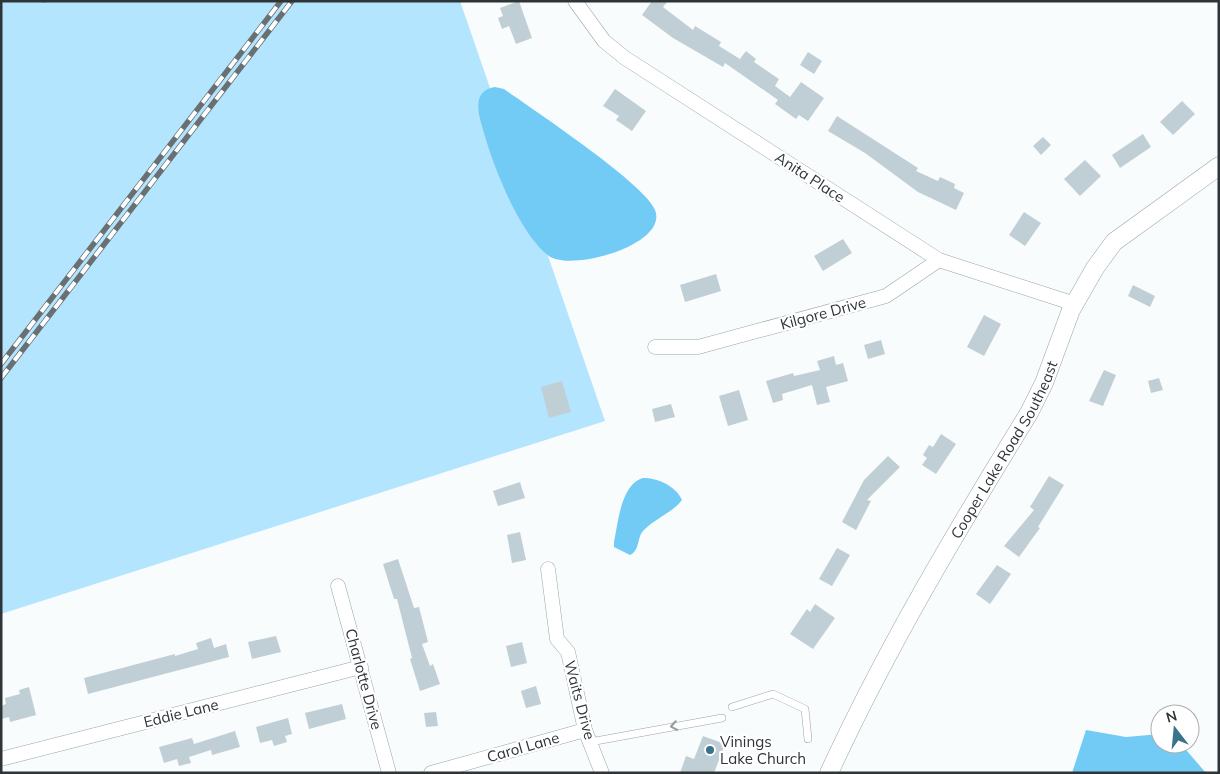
<svg xmlns="http://www.w3.org/2000/svg" width="1220" height="774" font-family="Mulish,sans-serif">
<style>
.green{fill:#b3e5fe}
.water{fill:#72cbf5}
.lines{fill:none;stroke-linecap:round;stroke-linejoin:round}
.stream{stroke:#72cbf5;stroke-width:4}
.building{fill:#c0cfd6}
.service-casing{stroke:#97a4ac;stroke-width:8}
.minor-casing{stroke:#97a4ac;stroke-width:15}
.tertiary-casing{stroke:#97a4ac;stroke-width:19}
.service{stroke:#fff;stroke-width:7}
.minor{stroke:#fff;stroke-width:14}
.tertiary{stroke:#fff;stroke-width:18}
.rail-casing{stroke:#6a6f72;stroke-width:5.5}
.rail{stroke:#fff;stroke-width:4;stroke-dasharray:11;stroke-linecap:butt}
.oneway{stroke:#969a9b}
.poi-dot{fill:#3a738c;stroke:#fff;stroke-width:2}
.labels{text-anchor:middle;dominant-baseline:central;stroke-width:4.5;stroke-linejoin:round;paint-order:stroke}
.street-label{font-size:15px;fill:#2e3437;stroke:#fff}
.poi-label{font-size:15px;fill:#2e3437;stroke:#fff;text-anchor:start}
</style>
<rect width="100%" height="100%" fill="#f9fcfd"/>
<polygon class="green" points="1,1 460,1 605,421 1,614"/>
<g class="water">
<path d="M495,87L504,89C533,110 644,183 655,210C669,245 571,272 549,256C520,235 494,168 484,133C479,116 470,91 495,87Z"/>
<path d="M643,478C658,478 676,486 682,500C672,513 656,518 645,529C636,536 641,550 630,555L614,547V542C618,523 621,484 643,478Z"/>
<polygon points="1086,730 1126,737 1160,734 1160,744 1181,744 1206,773 1072,773"/>
</g>
<g class="lines">
<polyline class="stream" points="43,1 45,1"/>
</g>
<g class="building">
<polygon points="519,1 532,38 516,44 509,26 502,29 498,18 503,16 500,8"/>
<polygon points="652,1 668,1 663,7 693,30 695,26 721,42 719,46 740,59 746,51 756,59 754,62 779,79 775,86 790,97 801,82 824,98 808,121 799,115 796,119 775,104 778,100 725,63 723,67 673,38 642,15"/>
<polygon points="808,52 822,61 814,74 800,65"/>
<polygon points="615,89 646,111 632,131 616,120 619,116 603,106"/>
<polygon points="1182,101 1195,114 1173,135 1160,122"/>
<polygon points="837,116 918,168 916,171 938,181 940,177 955,184 954,188 964,193 956,210 918,192 865,153 828,131"/>
<polygon points="1143,134 1151,147 1120,168 1112,155"/>
<polygon points="1043,137 1051,145 1041,155 1033,146"/>
<polygon points="1085,160 1101,176 1080,196 1064,179"/>
<polygon points="1024,212 1041,223 1025,246 1009,235"/>
<polygon points="843,239 852,253 823,271 814,256"/>
<polygon points="716,274 721,291 685,302 680,285"/>
<polygon points="1133,285 1155,296 1150,307 1128,296"/>
<polygon points="984,315 1001,324 984,356 967,347"/>
<polygon points="881,340 885,354 868,359 864,345"/>
<polygon points="834,356 836,365 843,363 848,381 826,387 830,402 817,405 812,385 782,394 783,400 773,403 766,381 793,373 794,376 820,370 817,361"/>
<polygon points="1104,370 1116,375 1103,406 1089,401"/>
<polygon points="1159,378 1163,390 1151,393 1148,381"/>
<polygon points="562,381 571,412 549,418 541,387"/>
<polygon points="739,390 748,420 728,426 719,396"/>
<polygon points="671,404 675,417 655,422 652,409"/>
<polygon points="941,434 956,444 936,474 922,465 927,458 923,455 929,445 933,447"/>
<polygon points="888,456 900,467 867,500 871,501 856,530 842,522 864,480"/>
<polygon points="1049,476 1064,485 1038,527 1040,528 1019,557 1004,546 1034,510 1030,507"/>
<polygon points="520,482 525,498 498,506 493,491"/>
<polygon points="520,532 526,560 512,563 507,535"/>
<polygon points="837,548 850,555 832,586 819,579"/>
<polygon points="398,559 414,608 419,607 428,642 422,644 430,666 433,664 440,684 420,691 410,659 412,658 397,599 394,599 383,564"/>
<polygon points="997,565 1011,574 990,604 976,594"/>
<polygon points="815,604 835,618 813,649 790,634 807,609 810,612"/>
<polygon points="276,636 281,652 252,659 248,642"/>
<polygon points="211,638 214,648 226,644 229,657 88,694 84,678 175,654 175,656 198,649 196,643"/>
<polygon points="522,642 527,663 511,667 506,646"/>
<polygon points="536,686 541,704 526,708 521,691"/>
<polygon points="29,687 36,715 10,722 9,717 1,719 1,706 6,704 5,698 20,694 19,690"/>
<polygon points="342,704 346,719 309,729 305,713"/>
<polygon points="436,712 438,726 426,727 424,713"/>
<polygon points="288,718 292,734 285,736 287,742 274,746 272,740 260,743 256,727"/>
<polygon points="235,731 240,747 212,755 211,750 189,757 191,763 179,766 177,759 164,763 159,747 192,738 194,744"/>
<polygon points="703,736 725,744 714,773 680,773 686,756 694,759"/>
</g>
<g class="lines">
<g class="service-casing">
<g id="service">
<polyline points="732,707 773,694 805,709 808,739"/>
<polyline points="590,742 722,718"/>
</g>
</g>
<g class="minor-casing">
<g id="minor">
<polyline points="575,1 604,41 625,58 939,260 1075,304"/>
<polyline points="655,347 698,347 886,296 939,260"/>
<polyline points="548,569 557,639 568,652 585,730 602,773"/>
<polyline points="338,586 389,773"/>
<polyline points="1,759 361,667"/>
<polyline points="431,773 585,730"/>
</g>
</g>
<g class="tertiary-casing">
<g id="tertiary">
<path id="s1" d="M829,773C887,647 957,530 1029,413L1044,383L1071,310L1095,268L1114,242L1219,166"/>
</g>
</g>
<use href="#service" class="service"/>
<use href="#minor" class="minor"/>
<use href="#tertiary" class="tertiary"/>
<g class="rail-casing">
<g id="rail">
<polyline points="1,364 281,1"/>
<polyline points="1,378 292,1"/>
</g>
</g>
<use href="#rail" class="rail"/>
</g>
<defs><path id="oneway-chevron" d="M-2-3.5L2.5 0L-2 3.5" fill="none" stroke-width="1.6" stroke-linecap="round" stroke-linejoin="round" transform="scale(1.25)"/></defs>
<use class="oneway" href="#oneway-chevron" transform="translate(674 726) rotate(170)"/>
<circle class="poi-dot" cx="710" cy="750" r="5"/>
<g class="labels">
<g class="street-label">
<text transform="translate(810 177) rotate(33)">Anita Place</text>
<text transform="translate(823 313) rotate(-15)">Kilgore Drive</text>
<text stroke="none"><textPath href="#s1" startOffset="368">Cooper Lake Road Southeast</textPath></text>
<text transform="translate(364 679) rotate(75)">Charlotte Drive</text>
<text transform="translate(580 700) rotate(75)">Waits Drive</text>
<text transform="translate(181 713) rotate(-14)">Eddie Lane</text>
<text transform="translate(523 747) rotate(-16)">Carol Lane</text>
</g>
<g class="poi-label">
<text x="720" y="741">Vinings<tspan x="720" dy="17">Lake Church</tspan></text>
</g>
</g>
<rect width="1220" height="774" fill="none" stroke="#2e3437" stroke-width="5"/>
<g transform="translate(1175 729) rotate(344)"><circle r="24" fill="#ffffff" stroke="#abaeaf"/>
<path d="M0-4L9 19L0 12L-9 19Z" fill="#3a738c"/>
<text y="-8" font-size="14" font-weight="bold" text-anchor="middle" fill="#2e3437">N</text>
</g>
</svg>
